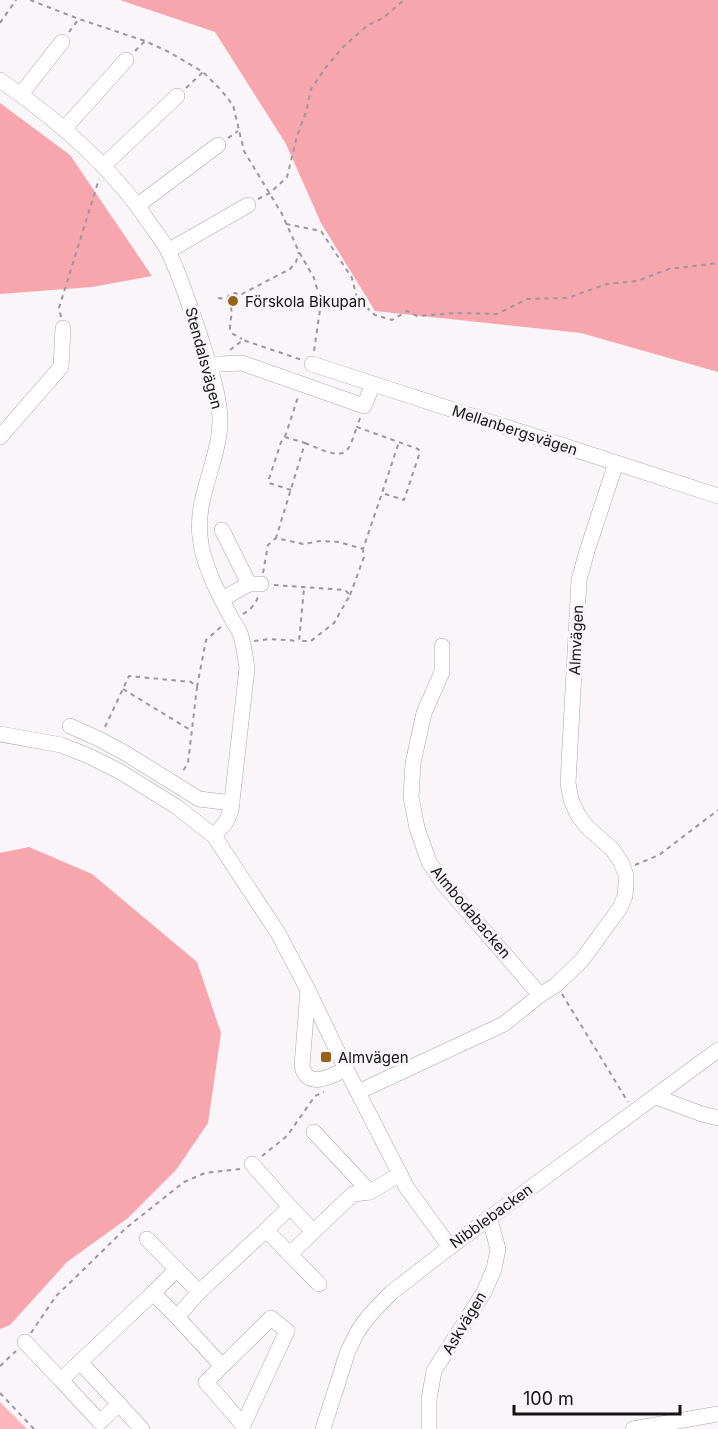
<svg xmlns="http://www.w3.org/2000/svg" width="718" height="1429" font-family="Inter,sans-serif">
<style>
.green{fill:#ffb5bc}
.forest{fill:#f7a6ae}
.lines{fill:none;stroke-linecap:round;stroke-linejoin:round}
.minor-casing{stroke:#aba7aa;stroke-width:16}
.path{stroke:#9b989a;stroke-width:2;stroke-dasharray:4.5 4.5;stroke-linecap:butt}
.minor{stroke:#fff;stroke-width:15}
.poi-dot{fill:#98611a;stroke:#f9f5f8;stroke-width:2}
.labels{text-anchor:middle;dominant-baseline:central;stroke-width:6;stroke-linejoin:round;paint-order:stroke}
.poi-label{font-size:15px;fill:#141213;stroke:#f9f5f8;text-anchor:start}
.street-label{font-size:15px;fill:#141213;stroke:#f9f5f8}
</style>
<rect width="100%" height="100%" fill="#f9f5f8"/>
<polygon class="green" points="0,1402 27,1429 0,1429"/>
<g class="forest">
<polygon points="120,0 718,0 718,372 581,333 375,311 321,223 286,144 215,32"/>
<polygon points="0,103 70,155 152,276 92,287 0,294"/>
<polygon points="29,847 92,874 197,962 221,1033 208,1123 176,1170 128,1218 67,1262 10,1325 0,1329 0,853"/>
</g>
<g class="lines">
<g class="minor-casing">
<g id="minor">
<path d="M0,80C58,120 114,168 152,227C158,235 165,244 169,253C181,278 189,304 198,330C207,358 218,388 220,417C221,458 195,496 200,537C203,566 219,595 233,621C235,625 238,628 240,633C244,644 245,656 247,668L231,810L226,822L214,836"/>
<polyline points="21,94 62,42"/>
<polyline points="64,129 126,60"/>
<polyline points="103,166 177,96"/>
<polyline points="138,205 218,145"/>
<polyline points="168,251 248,205"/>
<polyline points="312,364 718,496"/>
<polyline points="209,366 220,364 242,363 364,406 373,384"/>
<polyline points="0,437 61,367 63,328"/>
<polyline points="222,530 249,584"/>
<polyline points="222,599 249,584 261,584"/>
<polyline points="442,646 442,672 424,713 413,763 411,797 417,828 429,862 443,883 540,995"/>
<polyline points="70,726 99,739 125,753 199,799 232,803"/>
<polyline points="0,734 61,745 89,756 119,771 177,807 214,836 278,933 308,990 346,1069 407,1188 450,1247"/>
<path d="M308,990L302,1066C307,1090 332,1076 346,1069"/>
<polyline points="358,1092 504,1024 540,995 556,985 582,960 620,908 625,896 626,884 626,875 621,862 612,849 587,827 578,815 571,800 568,783 579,580 587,551 616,463"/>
<polyline points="656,1097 702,1114 718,1118"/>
<polyline points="314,1132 370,1192"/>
<polyline points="252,1164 290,1207 313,1231"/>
<polyline points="266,1230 290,1207"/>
<polyline points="147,1239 199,1292"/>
<polyline points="290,1254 353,1194 370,1192 400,1174"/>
<polyline points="153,1293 176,1270"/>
<polyline points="177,1317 222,1366"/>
<polygon points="271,1318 287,1331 243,1425 206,1382"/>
<polyline points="25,1342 61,1380"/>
<polyline points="80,1362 142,1429"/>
<polyline points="119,1404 100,1422 61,1380 153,1293 177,1317 199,1292 266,1230 319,1284"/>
<polyline points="323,1429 348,1351 358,1331 368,1317 380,1304 392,1292 450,1247 718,1050"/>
<polyline points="429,1429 429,1399 434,1371 484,1292 494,1269 498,1249 489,1217"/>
<polyline points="633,1429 718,1414"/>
</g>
</g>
<g class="path">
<polyline points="30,0 79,19 145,41 169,52 203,72 221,90 233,105 244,151 282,214 299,252 314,278 321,303 314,351"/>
<polyline points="0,23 16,0"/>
<polyline points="69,32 78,20"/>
<polyline points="135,51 145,41"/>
<polyline points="186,88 203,72"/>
<polyline points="228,138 238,131"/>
<polyline points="258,199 270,193 287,177 297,136 306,112 311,89 326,67 344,46 368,25 383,18 404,0"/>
<polyline points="286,224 321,231 352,278 357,299 375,315 392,320 407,311 417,316 457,313 497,314 527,299 567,298 607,284 637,281 669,269 718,263"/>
<path d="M218,298L227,299C235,311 230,316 230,329L233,334L242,339"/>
<polyline points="227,299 229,295 235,293 240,295 290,269 296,262 299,252"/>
<polyline points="61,317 59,308 99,179"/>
<polyline points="230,350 243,340 302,360"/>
<polyline points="360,418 357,427 418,449 420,452 404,500 382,493 399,442"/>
<polyline points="285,437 298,397"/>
<path d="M305,443C316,447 339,460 347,450C352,444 354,434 357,427"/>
<polyline points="291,490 269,483 269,479 281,442 285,437 305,443 276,538 303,544 320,541 339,542 363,549 382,493"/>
<polyline points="263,573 268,545 276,538"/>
<polyline points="274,585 345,590 350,595 334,623 311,641 299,641 304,588"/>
<polyline points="350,595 364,557 363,550"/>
<path d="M243,614C249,611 257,603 258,596"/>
<polyline points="254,641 270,639 299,641"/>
<polyline points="197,687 206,640 222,626"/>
<polyline points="123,689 187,728 192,730"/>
<polyline points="105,727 129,676 191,682 197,687 188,763 181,774"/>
<polyline points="635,865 659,855 718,810"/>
<polyline points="562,994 628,1102"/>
<polyline points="262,1156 287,1136 315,1096 324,1092"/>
<polyline points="31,1333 56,1296 81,1272 126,1228 184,1182 205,1173 240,1169"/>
<polyline points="0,1366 16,1351"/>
<polyline points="0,1393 34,1429"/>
</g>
<use href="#minor" class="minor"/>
</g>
<g class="poi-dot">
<circle cx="233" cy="301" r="6"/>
<rect x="320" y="1051" width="12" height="12" rx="3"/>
</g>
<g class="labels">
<g class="poi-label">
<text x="245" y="301">Förskola Bikupan</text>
<text x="338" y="1057">Almvägen</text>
</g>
<g class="street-label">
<text transform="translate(204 358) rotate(75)">Stendalsvägen</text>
<text transform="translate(515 430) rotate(18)">Mellanbergsvägen</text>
<text transform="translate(576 640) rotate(-87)">Almvägen</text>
<text transform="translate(471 912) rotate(50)">Almbodabacken</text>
<text transform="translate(491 1216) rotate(-36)">Nibblebacken</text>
<text transform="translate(464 1323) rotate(-59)">Askvägen</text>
</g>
</g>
<path d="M514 1405v9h166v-9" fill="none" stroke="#141213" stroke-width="3"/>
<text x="523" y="1405" font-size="18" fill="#141213" stroke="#f9f5f8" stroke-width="4.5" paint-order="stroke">100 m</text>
</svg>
